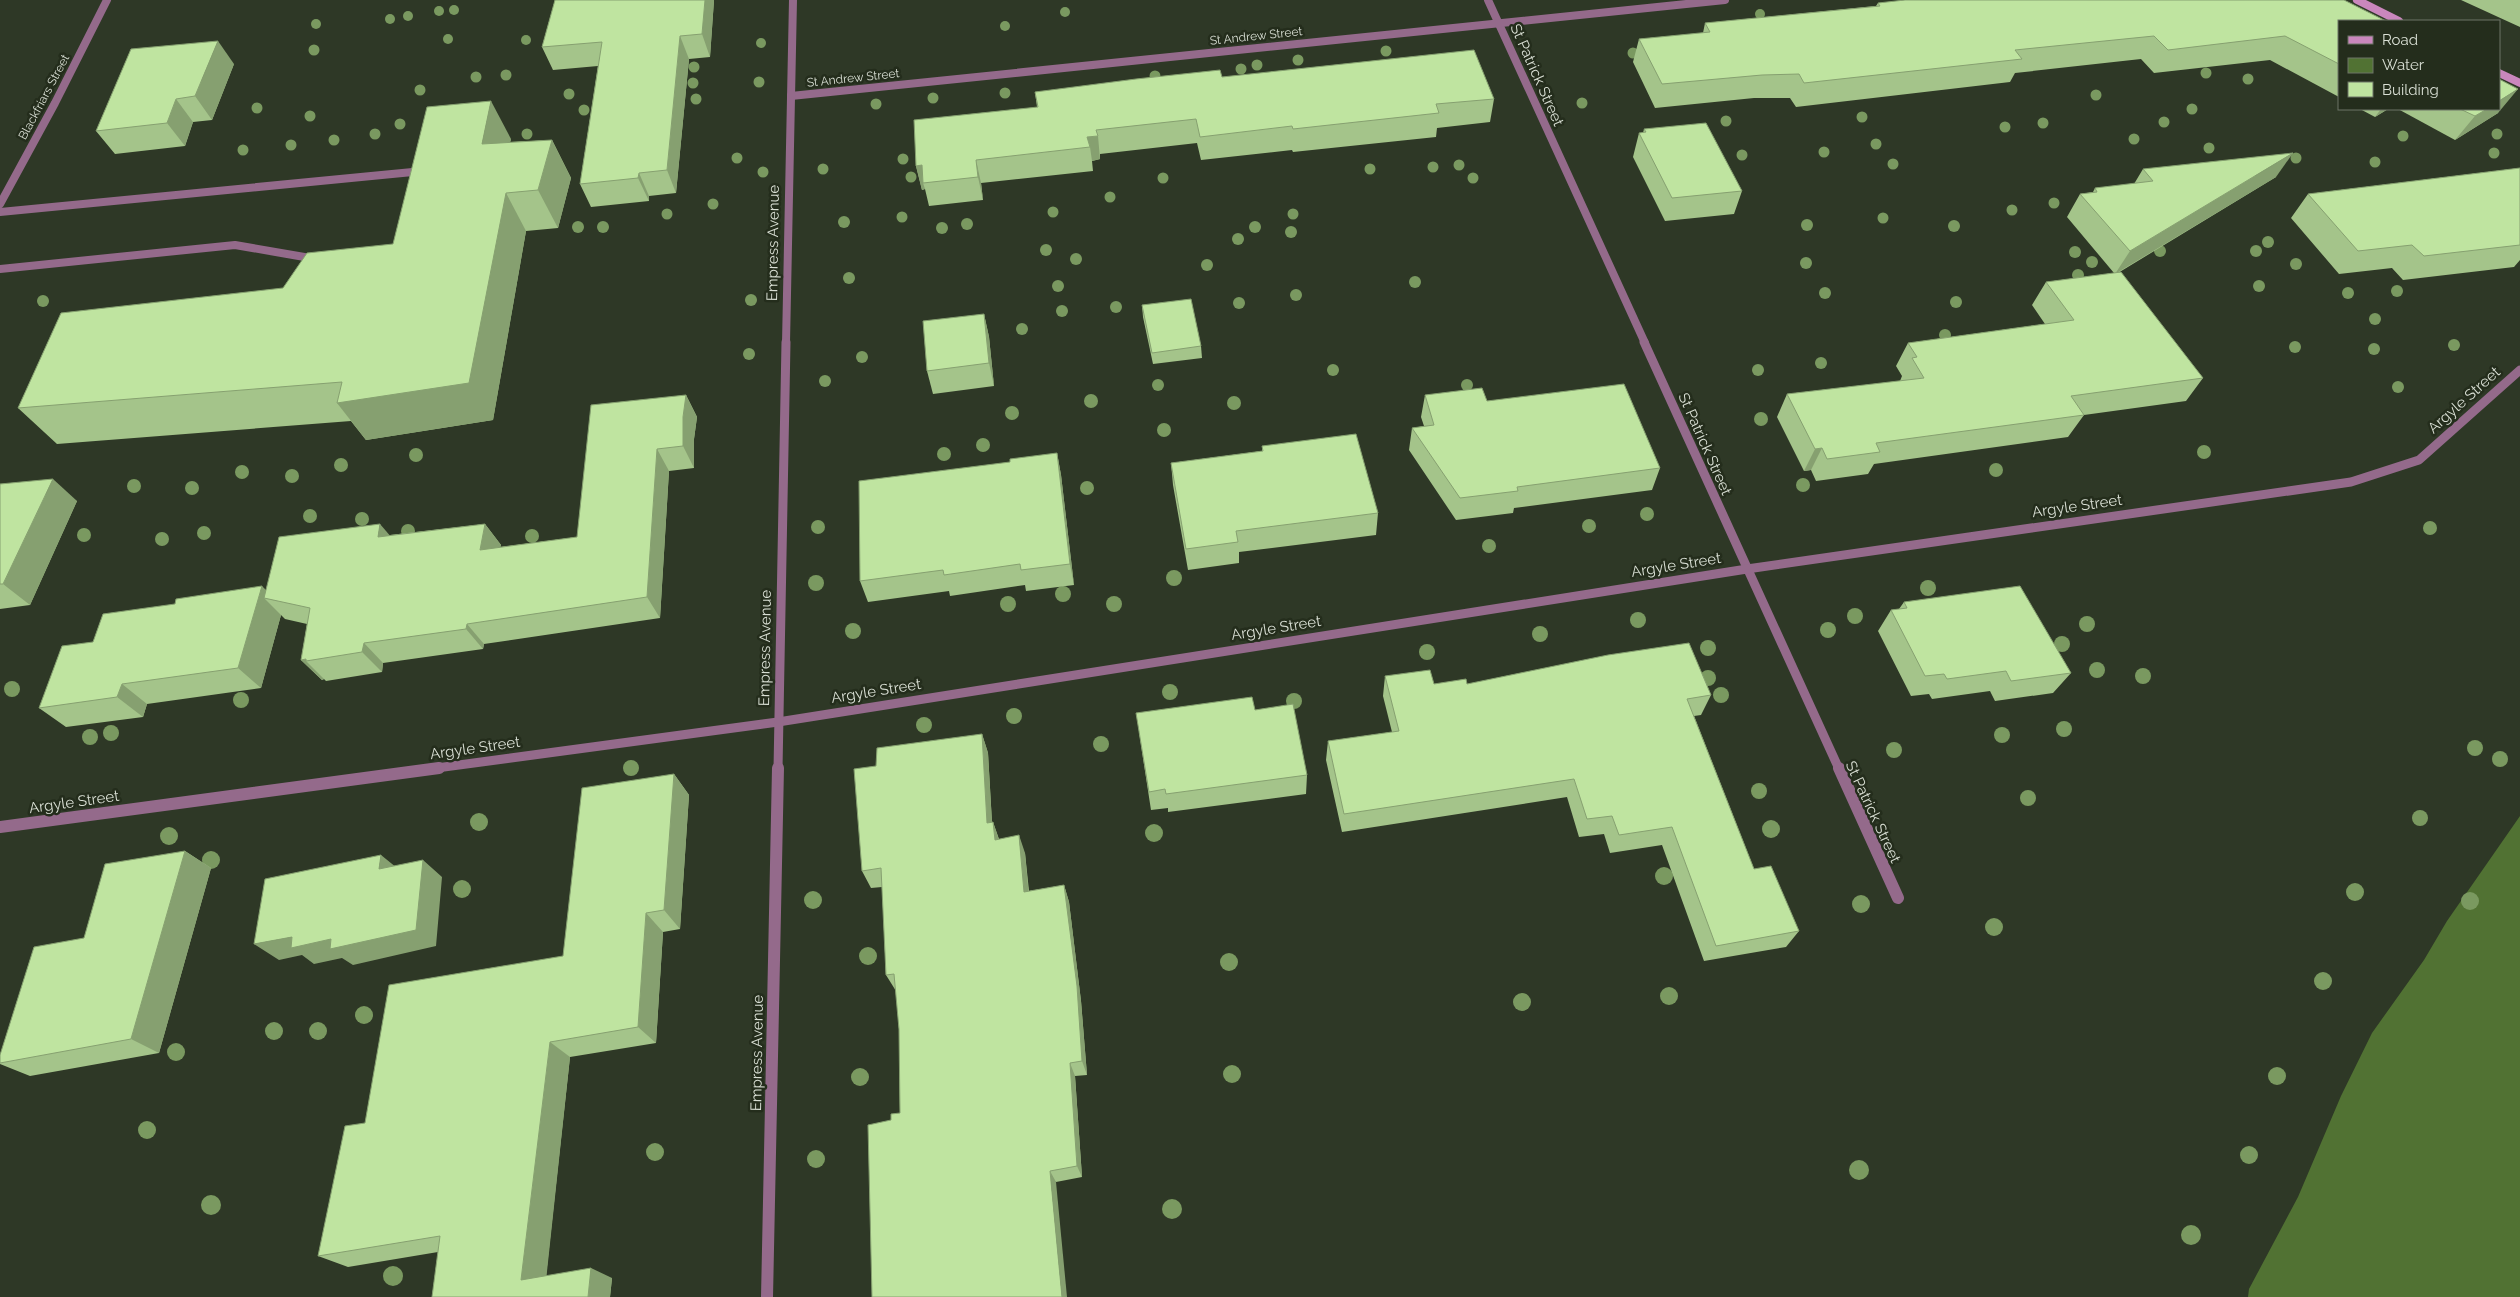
<svg xmlns="http://www.w3.org/2000/svg" width="2520" height="1297" font-family="Raleway,sans-serif">
<style>
.water{fill:#517233}
.lines{fill:none;stroke-linecap:round;stroke-linejoin:round}
.service{stroke:#946a8b;stroke-width:8}
.minor-far2{stroke:#946a8b;stroke-width:8}
.minor-far1{stroke:#946a8b;stroke-width:9}
.minor{stroke:#946a8b;stroke-width:12}
.tertiary{stroke:#946a8b;stroke-width:8}
.secondary{stroke:#ca87bd;stroke-width:8}
.tree{fill:#7a9960}
.wall{fill:#a4c48a}
.shaded-wall{fill:#86a070}
.building{fill:#bfe4a0;stroke:#86a070}
.labels{text-anchor:middle;dominant-baseline:central;stroke-width:5;stroke-linejoin:round;paint-order:stroke}
.far-street-label{font-size:12px;fill:#d9dfd4;stroke:#242d1c}
.street-label{font-size:15px;fill:#d9dfd4;stroke:#242d1c}
</style>
<rect width="100%" height="100%" fill="#2e3826"/>
<polygon class="water" points="2520,816 2520,1297 2248,1297 2249,1289 2298,1197 2341,1096 2372,1033 2424,960 2447,921"/>
<g class="lines">
<g class="service">
<polyline points="0,212 423,171"/>
<polyline points="0,269 235,245 316,259"/>
</g>
<g class="minor-far2">
<polyline points="1488,0 1645,343"/>
<polyline points="791,96 1725,0"/>
<polyline points="786,343 793,0"/>
</g>
<g class="minor-far1">
<polyline points="1644,342 1839,769"/>
<polyline points="429,769 778,722 1747,569 2351,482 2419,460 2520,370"/>
<polyline points="778,769 786,342"/>
</g>
<g class="minor">
<polyline points="1839,768 1898,898"/>
<polyline points="0,827 439,768"/>
<polyline points="767,1297 778,768"/>
</g>
<polyline class="tertiary" points="0,204 55,103 107,0"/>
<g class="secondary">
<polyline points="2357,0 2399,21"/>
<polyline points="2499,73 2520,83"/>
</g>
</g>
<g class="tree">
<circle cx="454" cy="10" r="5"/>
<circle cx="439" cy="11" r="5"/>
<circle cx="1065" cy="12" r="5"/>
<circle cx="1760" cy="14" r="5"/>
<circle cx="408" cy="16" r="5"/>
<circle cx="390" cy="19" r="5"/>
<circle cx="316" cy="24" r="5"/>
<circle cx="1005" cy="26" r="5"/>
<circle cx="448" cy="39" r="5"/>
<circle cx="526" cy="40" r="5"/>
<circle cx="761" cy="43" r="5"/>
<circle cx="314" cy="50" r="5.5"/>
<circle cx="1386" cy="51" r="5.5"/>
<circle cx="1633" cy="53" r="5.5"/>
<circle cx="1298" cy="60" r="5.5"/>
<circle cx="1257" cy="65" r="5.5"/>
<circle cx="694" cy="67" r="5.5"/>
<circle cx="1241" cy="69" r="5.5"/>
<circle cx="2206" cy="73" r="5.5"/>
<circle cx="506" cy="75" r="5.5"/>
<circle cx="1155" cy="76" r="5.5"/>
<circle cx="476" cy="77" r="5.5"/>
<circle cx="2248" cy="79" r="5.5"/>
<circle cx="759" cy="82" r="5.5"/>
<circle cx="693" cy="83" r="5.5"/>
<circle cx="420" cy="90" r="5.5"/>
<circle cx="1005" cy="93" r="5.5"/>
<circle cx="569" cy="94" r="5.5"/>
<circle cx="2096" cy="95" r="5.5"/>
<circle cx="933" cy="98" r="5.5"/>
<circle cx="696" cy="99" r="5.5"/>
<circle cx="1582" cy="103" r="5.5"/>
<circle cx="876" cy="104" r="5.5"/>
<circle cx="257" cy="108" r="5.5"/>
<circle cx="2192" cy="109" r="5.5"/>
<circle cx="584" cy="110" r="5.5"/>
<circle cx="310" cy="116" r="5.5"/>
<circle cx="1862" cy="117" r="5.5"/>
<circle cx="1726" cy="121" r="5.5"/>
<circle cx="2164" cy="122" r="5.5"/>
<circle cx="2043" cy="123" r="5.5"/>
<circle cx="400" cy="124" r="5.5"/>
<circle cx="2005" cy="127" r="5.5"/>
<circle cx="375" cy="134" r="5.5"/>
<circle cx="527" cy="134" r="5.5"/>
<circle cx="2497" cy="134" r="5.5"/>
<circle cx="2403" cy="136" r="5.5"/>
<circle cx="2134" cy="139" r="5.5"/>
<circle cx="334" cy="140" r="5.5"/>
<circle cx="1876" cy="144" r="5.5"/>
<circle cx="291" cy="145" r="5.5"/>
<circle cx="2209" cy="148" r="5.5"/>
<circle cx="243" cy="150" r="5.5"/>
<circle cx="1824" cy="152" r="5.5"/>
<circle cx="2494" cy="153" r="5.5"/>
<circle cx="1742" cy="155" r="5.5"/>
<circle cx="737" cy="158" r="5.5"/>
<circle cx="2296" cy="158" r="5.5"/>
<circle cx="903" cy="159" r="5.5"/>
<circle cx="2375" cy="162" r="5.5"/>
<circle cx="1893" cy="164" r="5.5"/>
<circle cx="1459" cy="165" r="5.5"/>
<circle cx="1433" cy="167" r="5.5"/>
<circle cx="823" cy="169" r="5.5"/>
<circle cx="1370" cy="169" r="5.5"/>
<circle cx="763" cy="172" r="5.5"/>
<circle cx="911" cy="177" r="5.5"/>
<circle cx="1163" cy="178" r="5.5"/>
<circle cx="1473" cy="178" r="5.5"/>
<circle cx="1110" cy="197" r="5.5"/>
<circle cx="2054" cy="203" r="5.5"/>
<circle cx="713" cy="204" r="5.5"/>
<circle cx="2012" cy="210" r="5.5"/>
<circle cx="1053" cy="212" r="5.5"/>
<circle cx="667" cy="214" r="5.5"/>
<circle cx="1293" cy="214" r="5.5"/>
<circle cx="902" cy="217" r="5.5"/>
<circle cx="1883" cy="218" r="5.5"/>
<circle cx="844" cy="222" r="6"/>
<circle cx="967" cy="224" r="6"/>
<circle cx="1807" cy="225" r="6"/>
<circle cx="1954" cy="226" r="6"/>
<circle cx="578" cy="227" r="6"/>
<circle cx="603" cy="227" r="6"/>
<circle cx="1255" cy="227" r="6"/>
<circle cx="942" cy="228" r="6"/>
<circle cx="1291" cy="232" r="6"/>
<circle cx="1238" cy="239" r="6"/>
<circle cx="2268" cy="242" r="6"/>
<circle cx="1046" cy="250" r="6"/>
<circle cx="2160" cy="251" r="6"/>
<circle cx="2256" cy="251" r="6"/>
<circle cx="2075" cy="252" r="6"/>
<circle cx="1076" cy="259" r="6"/>
<circle cx="2092" cy="262" r="6"/>
<circle cx="1806" cy="263" r="6"/>
<circle cx="2296" cy="264" r="6"/>
<circle cx="1207" cy="265" r="6"/>
<circle cx="2078" cy="275" r="6"/>
<circle cx="849" cy="278" r="6"/>
<circle cx="1415" cy="282" r="6"/>
<circle cx="1058" cy="286" r="6"/>
<circle cx="2259" cy="286" r="6"/>
<circle cx="2397" cy="291" r="6"/>
<circle cx="1825" cy="293" r="6"/>
<circle cx="2348" cy="293" r="6"/>
<circle cx="1296" cy="295" r="6"/>
<circle cx="751" cy="300" r="6"/>
<circle cx="43" cy="301" r="6"/>
<circle cx="1956" cy="302" r="6"/>
<circle cx="1239" cy="303" r="6"/>
<circle cx="1116" cy="307" r="6"/>
<circle cx="1062" cy="311" r="6"/>
<circle cx="2375" cy="319" r="6"/>
<circle cx="1022" cy="329" r="6"/>
<circle cx="1945" cy="335" r="6"/>
<circle cx="2454" cy="345" r="6"/>
<circle cx="2295" cy="347" r="6"/>
<circle cx="2374" cy="349" r="6"/>
<circle cx="749" cy="354" r="6"/>
<circle cx="862" cy="357" r="6"/>
<circle cx="1821" cy="363" r="6"/>
<circle cx="1333" cy="370" r="6"/>
<circle cx="1758" cy="370" r="6"/>
<circle cx="825" cy="381" r="6"/>
<circle cx="1158" cy="385" r="6"/>
<circle cx="1467" cy="385" r="6"/>
<circle cx="2398" cy="387" r="6"/>
<circle cx="1091" cy="401" r="7"/>
<circle cx="1234" cy="403" r="7"/>
<circle cx="1012" cy="413" r="7"/>
<circle cx="1761" cy="419" r="7"/>
<circle cx="1164" cy="430" r="7"/>
<circle cx="983" cy="445" r="7"/>
<circle cx="2204" cy="452" r="7"/>
<circle cx="944" cy="454" r="7"/>
<circle cx="416" cy="455" r="7"/>
<circle cx="341" cy="465" r="7"/>
<circle cx="1996" cy="470" r="7"/>
<circle cx="242" cy="472" r="7"/>
<circle cx="292" cy="476" r="7"/>
<circle cx="1803" cy="485" r="7"/>
<circle cx="134" cy="486" r="7"/>
<circle cx="192" cy="488" r="7"/>
<circle cx="1087" cy="488" r="7"/>
<circle cx="1647" cy="514" r="7"/>
<circle cx="310" cy="516" r="7"/>
<circle cx="362" cy="519" r="7"/>
<circle cx="1589" cy="526" r="7"/>
<circle cx="818" cy="527" r="7"/>
<circle cx="2430" cy="528" r="7"/>
<circle cx="408" cy="531" r="7"/>
<circle cx="204" cy="533" r="7"/>
<circle cx="84" cy="535" r="7"/>
<circle cx="532" cy="536" r="7"/>
<circle cx="162" cy="539" r="7"/>
<circle cx="1489" cy="546" r="7"/>
<circle cx="1174" cy="578" r="8"/>
<circle cx="816" cy="583" r="8"/>
<circle cx="1928" cy="588" r="8"/>
<circle cx="1063" cy="594" r="8"/>
<circle cx="1008" cy="604" r="8"/>
<circle cx="1114" cy="604" r="8"/>
<circle cx="1855" cy="616" r="8"/>
<circle cx="1638" cy="620" r="8"/>
<circle cx="2087" cy="624" r="8"/>
<circle cx="1828" cy="630" r="8"/>
<circle cx="853" cy="631" r="8"/>
<circle cx="1540" cy="634" r="8"/>
<circle cx="2062" cy="644" r="8"/>
<circle cx="1708" cy="648" r="8"/>
<circle cx="1427" cy="652" r="8"/>
<circle cx="2097" cy="670" r="8"/>
<circle cx="2143" cy="676" r="8"/>
<circle cx="1708" cy="678" r="8"/>
<circle cx="12" cy="689" r="8"/>
<circle cx="1170" cy="692" r="8"/>
<circle cx="1721" cy="695" r="8"/>
<circle cx="241" cy="700" r="8"/>
<circle cx="1294" cy="701" r="8"/>
<circle cx="1014" cy="716" r="8"/>
<circle cx="924" cy="725" r="8"/>
<circle cx="2064" cy="729" r="8"/>
<circle cx="111" cy="733" r="8"/>
<circle cx="2002" cy="735" r="8"/>
<circle cx="90" cy="737" r="8"/>
<circle cx="1101" cy="744" r="8"/>
<circle cx="2475" cy="748" r="8"/>
<circle cx="1894" cy="750" r="8"/>
<circle cx="2500" cy="759" r="8"/>
<circle cx="631" cy="768" r="8"/>
<circle cx="1759" cy="791" r="8"/>
<circle cx="2028" cy="798" r="8"/>
<circle cx="2420" cy="818" r="8"/>
<circle cx="479" cy="822" r="9"/>
<circle cx="1771" cy="829" r="9"/>
<circle cx="1154" cy="833" r="9"/>
<circle cx="169" cy="836" r="9"/>
<circle cx="211" cy="860" r="9"/>
<circle cx="1664" cy="876" r="9"/>
<circle cx="462" cy="889" r="9"/>
<circle cx="2355" cy="892" r="9"/>
<circle cx="813" cy="900" r="9"/>
<circle cx="2470" cy="901" r="9"/>
<circle cx="1861" cy="904" r="9"/>
<circle cx="1994" cy="927" r="9"/>
<circle cx="868" cy="956" r="9"/>
<circle cx="1229" cy="962" r="9"/>
<circle cx="2323" cy="981" r="9"/>
<circle cx="1669" cy="996" r="9"/>
<circle cx="1522" cy="1002" r="9"/>
<circle cx="364" cy="1015" r="9"/>
<circle cx="274" cy="1031" r="9"/>
<circle cx="318" cy="1031" r="9"/>
<circle cx="176" cy="1052" r="9"/>
<circle cx="1232" cy="1074" r="9"/>
<circle cx="2277" cy="1076" r="9"/>
<circle cx="860" cy="1077" r="9"/>
<circle cx="147" cy="1130" r="9"/>
<circle cx="655" cy="1152" r="9"/>
<circle cx="2249" cy="1155" r="9"/>
<circle cx="816" cy="1159" r="9"/>
<circle cx="1859" cy="1170" r="10"/>
<circle cx="211" cy="1205" r="10"/>
<circle cx="1172" cy="1209" r="10"/>
<circle cx="2191" cy="1235" r="10"/>
<circle cx="393" cy="1276" r="10"/>
</g>
<g class="wall">
<polygon points="555,0 714,0 710,57 689,59 676,193 649,196 649,201 591,207 580,184 598,66 553,70 542,47"/>
<polygon points="2461,0 2520,0 2520,27"/>
<polygon points="1878,3 2339,21 2339,97 2270,60 2154,73 2141,59 2015,73 2010,82 1796,107 1790,98 1754,98 1655,108 1633,62 1639,39 1703,33 1705,23 1876,6"/>
<polygon points="234,64 212,120 193,122 185,146 115,154 96,131"/>
<polygon points="1222,77 1494,99 1490,122 1437,128 1436,137 1293,152 1292,150 1201,160 1197,143 1100,154 1100,159 1092,161 1093,171 981,183 983,200 929,206 925,189 922,190 916,166 1037,107 1035,92"/>
<polygon points="2360,109 2388,109 2375,117"/>
<polygon points="2398,109 2499,109 2498,113 2455,140"/>
<polygon points="1644,129 1742,191 1734,214 1665,221 1633,157 1639,133 1643,133"/>
<polygon points="511,139 510,142 552,140 571,178 558,228 526,231 493,420 366,440 351,421 57,444 18,408 283,288 393,244"/>
<polygon points="2520,168 2520,260 2514,267 2403,280 2392,268 2339,274 2291,218 2308,194"/>
<polygon points="2143,169 2276,177 2118,273 2203,378 2186,401 2084,415 2068,437 1874,464 1868,474 1816,481 1811,470 1804,471 1777,417 1787,394 1900,381 1902,376 1896,366 1908,343 2045,324 2032,305 2046,282 2114,273 2067,217 2080,194 2093,192 2095,188 2134,184"/>
<polygon points="1142,305 1201,346 1202,358 1153,364 1143,317"/>
<polygon points="984,314 989,337 994,386 933,394 927,371"/>
<polygon points="686,395 697,417 694,439 694,468 669,471 660,618 484,644 483,649 383,663 382,672 326,681 324,679 322,680 301,660 307,624 285,619 281,615 261,688 147,704 143,717 66,727 39,708 93,642 175,604 266,590 390,535 485,524 501,545 500,547 577,537"/>
<polygon points="1425,395 1487,401 1660,468 1652,490 1514,508 1513,513 1456,520 1409,450 1412,428 1424,426 1421,417"/>
<polygon points="1262,446 1378,513 1376,535 1239,552 1239,563 1188,570 1173,485 1171,463 1262,451"/>
<polygon points="1057,453 1061,475 1074,585 1026,591 1025,585 950,596 949,591 868,602 860,581 1010,462"/>
<polygon points="0,484 77,501 30,605 0,609"/>
<polygon points="1904,602 2071,673 2053,693 1995,701 1990,691 1932,699 1929,694 1911,696 1878,631 1891,610 1899,609"/>
<polygon points="1385,676 1434,684 1467,684 1711,695 1701,715 1694,716 1754,869 1799,931 1786,947 1704,961 1662,845 1610,853 1604,834 1579,837 1567,797 1342,832 1326,760 1328,741 1392,732 1383,696"/>
<polygon points="1255,710 1307,775 1306,794 1168,812 1168,808 1151,810 1139,732"/>
<polygon points="982,734 988,753 992,822 993,822 999,839 1025,853 1029,891 1064,885 1069,902 1081,1001 1087,1075 1075,1076 1082,1177 1056,1182 891,1120 900,1113 899,1029 896,991 886,975 882,887 871,888 862,871 876,766"/>
<polygon points="674,774 689,795 680,929 663,932 656,1043 570,1057 546,1276 612,1278 610,1297 432,1297 438,1252 348,1267 318,1256 365,1123 563,956"/>
<polygon points="185,851 211,868 159,1053 30,1076 0,1064 0,1055 84,938"/>
</g>
<g class="shaded-wall">
<polygon points="705,0 714,0 710,57 702,34"/>
<polygon points="680,36 689,59 676,193 667,170"/>
<polygon points="218,41 234,64 212,120 195,96"/>
<polygon points="2518,89 2498,113 2455,140 2475,116 2487,109 2499,109 2499,101"/>
<polygon points="176,99 193,122 185,146 167,123"/>
<polygon points="491,101 511,139 502,183 482,144"/>
<polygon points="2381,109 2388,109 2375,117"/>
<polygon points="1098,136 1100,159 1092,161 1090,147 1087,137"/>
<polygon points="552,140 571,178 558,228 538,190"/>
<polygon points="2293,153 2276,177 2115,274 2130,251"/>
<polygon points="976,160 981,183 983,200 978,177"/>
<polygon points="922,165 923,183 925,189 922,190 916,166"/>
<polygon points="639,173 649,196 649,201 638,178"/>
<polygon points="506,193 526,231 493,420 366,440 337,403"/>
<polygon points="984,314 989,337 994,386 989,363"/>
<polygon points="686,395 697,417 694,439 694,468 683,446 683,417"/>
<polygon points="1822,448 1811,470 1804,471 1815,449"/>
<polygon points="657,449 669,471 660,618 647,597"/>
<polygon points="1057,453 1061,475 1074,585 1070,564"/>
<polygon points="53,479 77,501 30,605 3,584"/>
<polygon points="380,524 398,545 378,537"/>
<polygon points="485,524 501,545 496,572 480,550"/>
<polygon points="262,586 277,601 264,598 281,615 261,688 238,668"/>
<polygon points="467,624 484,644 483,649 466,629"/>
<polygon points="364,643 383,663 382,672 362,652"/>
<polygon points="306,659 306,661 324,679 322,680 301,660"/>
<polygon points="122,684 147,704 143,717 117,697"/>
<polygon points="982,734 988,753 993,841 987,823"/>
<polygon points="674,774 689,795 680,929 664,910"/>
<polygon points="993,822 999,840 995,840"/>
<polygon points="1019,835 1025,853 1030,908 1024,892"/>
<polygon points="185,851 211,868 159,1053 131,1039"/>
<polygon points="381,855 402,872 379,869"/>
<polygon points="423,860 442,877 436,946 353,965 342,958 314,964 302,955 279,960 254,944 292,937"/>
<polygon points="1064,885 1069,902 1081,1001 1087,1075 1082,1061"/>
<polygon points="646,913 663,932 656,1043 638,1027"/>
<polygon points="550,1042 570,1057 545,1290 521,1280"/>
<polygon points="1070,1063 1075,1076 1082,1177 1077,1166"/>
<polygon points="1050,1171 1056,1182 1067,1297 1062,1297"/>
<polygon points="591,1268 612,1278 610,1297 588,1297"/>
</g>
<g class="building">
<polygon points="555,0 705,0 702,34 680,36 667,170 639,173 638,178 580,184 602,42 542,47"/>
<polygon points="1905,0 2344,0 2386,21 2339,21 2339,64 2285,36 2168,50 2154,36 2015,50 2022,59 1804,83 1799,74 1762,75 1662,84 1639,39 1710,32 1705,23 1880,6 1878,3"/>
<polygon points="218,41 195,96 176,99 167,123 96,131 131,49"/>
<polygon points="1474,50 1494,99 1436,104 1439,113 1293,129 1292,126 1200,137 1196,119 1096,130 1098,136 1087,137 1090,147 976,160 978,177 923,183 922,165 916,166 914,120 1038,107 1035,92 1136,79 1220,70 1222,77"/>
<polygon points="2499,79 2518,89 2499,101"/>
<polygon points="491,101 482,144 552,140 538,190 506,193 469,383 337,403 342,382 18,408 61,313 283,288 307,253 393,244 427,107"/>
<polygon points="2460,109 2487,109 2475,116"/>
<polygon points="1706,123 1742,191 1672,198 1639,133 1646,132 1644,129"/>
<polygon points="2293,153 2130,251 2080,194 2097,192 2095,188 2153,181 2143,169"/>
<polygon points="2520,168 2520,245 2424,256 2412,245 2358,251 2308,194"/>
<polygon points="2121,272 2203,378 2071,396 2084,415 1876,443 1880,452 1827,459 1822,448 1815,449 1787,394 1924,378 1912,358 1917,357 1908,343 2074,320 2046,282"/>
<polygon points="1191,299 1201,346 1152,353 1142,305"/>
<polygon points="984,314 989,363 927,371 923,321"/>
<polygon points="1624,384 1660,468 1517,487 1518,491 1460,498 1412,428 1434,425 1425,395 1482,388 1487,401"/>
<polygon points="686,395 683,417 683,446 657,449 647,597 467,624 466,629 364,643 362,652 306,661 306,659 301,660 310,608 264,598 279,537 380,524 378,537 485,524 480,550 577,537 591,405"/>
<polygon points="1356,434 1378,513 1236,531 1238,542 1186,549 1171,463 1263,451 1262,446"/>
<polygon points="1057,453 1070,564 1021,570 1020,564 944,575 943,570 860,581 859,481 1010,462 1010,459"/>
<polygon points="53,479 3,584 0,584 0,484"/>
<polygon points="262,586 238,668 122,684 117,697 39,708 62,646 93,642 103,614 175,604 176,599"/>
<polygon points="2020,586 2071,673 2011,681 2006,671 1947,679 1944,674 1925,676 1891,610 1907,608 1904,602"/>
<polygon points="1689,643 1711,695 1687,699 1754,869 1771,866 1799,931 1716,946 1672,827 1619,835 1612,816 1587,819 1574,779 1344,814 1328,741 1399,731 1385,676 1430,670 1434,684 1466,679 1467,684 1608,655"/>
<polygon points="1252,697 1255,710 1293,704 1307,775 1166,794 1165,789 1149,792 1136,713"/>
<polygon points="982,734 987,823 993,822 995,840 1019,835 1024,892 1064,885 1077,986 1082,1061 1070,1063 1077,1166 1050,1171 1062,1297 872,1297 868,1125 891,1120 891,1114 900,1113 899,1029 894,974 886,975 881,868 862,871 854,769 876,766 877,748"/>
<polygon points="674,774 664,910 646,913 638,1027 550,1042 521,1280 591,1268 588,1297 432,1297 440,1236 318,1256 345,1126 365,1123 389,985 563,956 582,788"/>
<polygon points="185,851 131,1039 0,1063 0,1055 34,947 84,938 105,864"/>
<polygon points="381,855 379,869 423,860 416,930 330,949 331,939 291,948 292,937 254,944 265,879"/>
</g>
<g class="labels">
<g class="far-street-label">
<text transform="translate(1256 36) rotate(-6)">St Andrew Street</text>
<text transform="translate(853 78) rotate(-6)">St Andrew Street</text>
<text transform="translate(44 97) rotate(-62)">Blackfriars Street</text>
</g>
<g class="street-label">
<text transform="translate(1537 75) rotate(66)">St Patrick Street</text>
<text transform="translate(773 243) rotate(-89)">Empress Avenue</text>
<text transform="translate(2464 400) rotate(-42)">Argyle Street</text>
<text transform="translate(1705 444) rotate(66)">St Patrick Street</text>
<text transform="translate(2077 506) rotate(-8)">Argyle Street</text>
<text transform="translate(1676 565) rotate(-9)">Argyle Street</text>
<text transform="translate(1276 628) rotate(-9)">Argyle Street</text>
<text transform="translate(765 648) rotate(-89)">Empress Avenue</text>
<text transform="translate(876 691) rotate(-9)">Argyle Street</text>
<text transform="translate(475 748) rotate(-8)">Argyle Street</text>
<text transform="translate(74 802) rotate(-8)">Argyle Street</text>
<text transform="translate(1873 812) rotate(65)">St Patrick Street</text>
<text transform="translate(757 1053) rotate(-89)">Empress Avenue</text>
</g>
</g>
<rect x="2338" y="20" width="162" height="90" fill="#242d1c" stroke="#6c7466"/>
<rect x="2348" y="36" width="25" height="8" fill="#ca87bd" stroke="#6c7466"/>
<text x="2382" y="45" font-size="15" fill="#d9dfd4">Road</text>
<rect x="2348" y="58" width="25" height="15" fill="#517233" stroke="#6c7466"/>
<text x="2382" y="70" font-size="15" fill="#d9dfd4">Water</text>
<rect x="2348" y="82" width="25" height="15" fill="#bfe4a0" stroke="#6c7466"/>
<text x="2382" y="95" font-size="15" fill="#d9dfd4">Building</text>
</svg>
